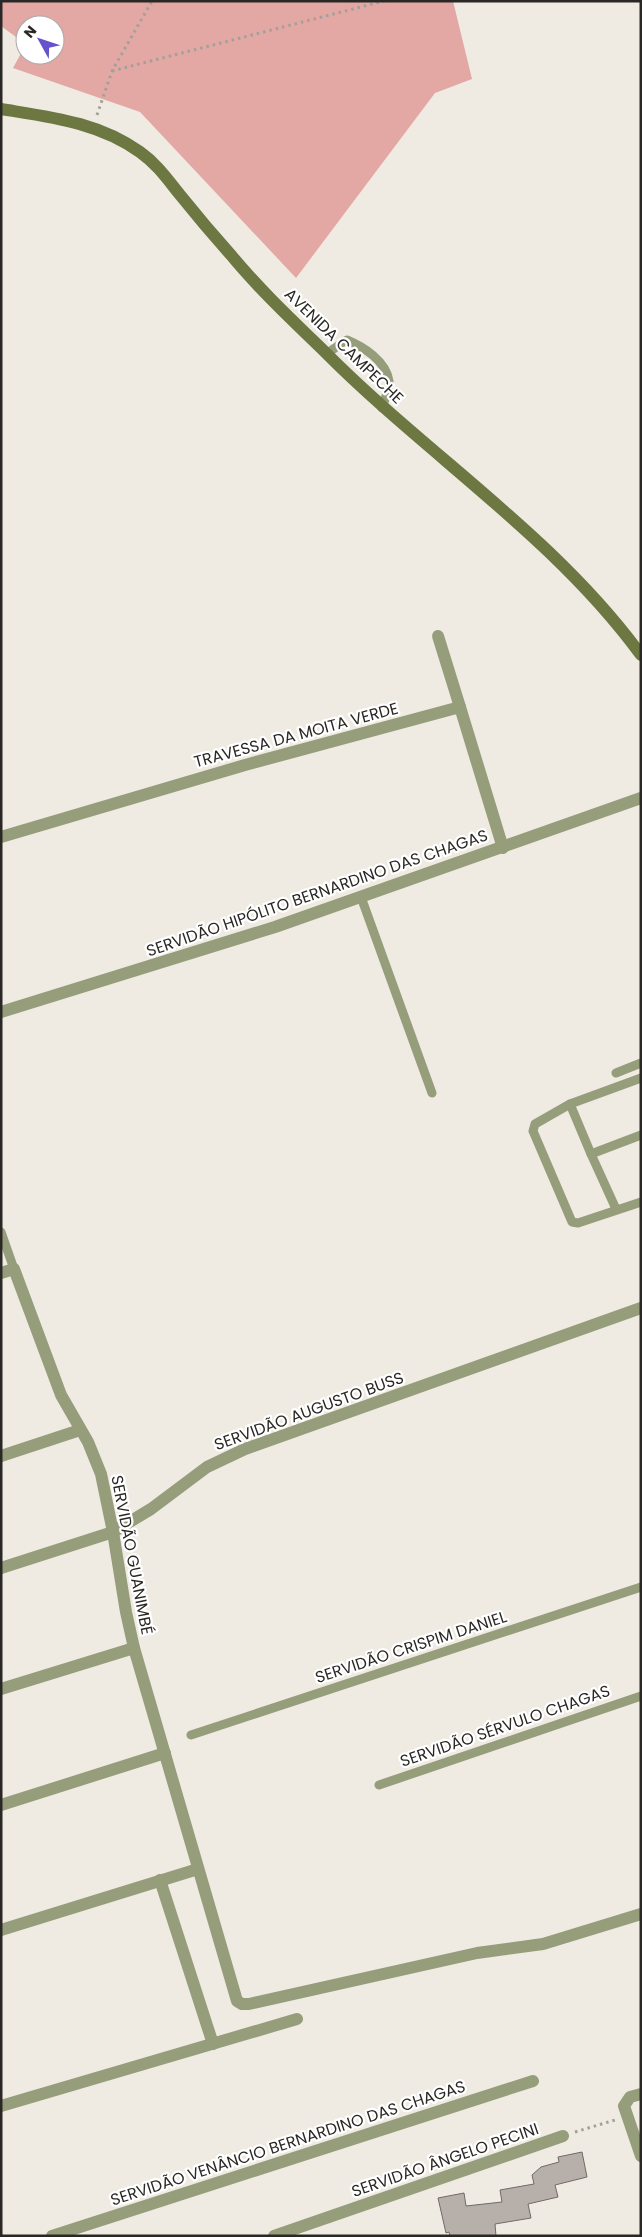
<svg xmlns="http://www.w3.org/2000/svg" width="642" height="2237" font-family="Poppins,sans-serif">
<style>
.green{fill:#e3a7a4}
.building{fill:#b7afaa;stroke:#716965}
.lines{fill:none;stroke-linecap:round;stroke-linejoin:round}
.path{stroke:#a3a09a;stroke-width:3;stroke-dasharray:2.5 4;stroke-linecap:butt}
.lane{stroke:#969d7a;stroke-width:9}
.street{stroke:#969d7a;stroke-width:12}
.secondary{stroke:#6d7742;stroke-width:12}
.labels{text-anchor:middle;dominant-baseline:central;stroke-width:4.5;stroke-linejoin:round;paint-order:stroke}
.street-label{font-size:16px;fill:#2a2825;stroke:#fff}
</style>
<rect width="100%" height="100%" fill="#efebe3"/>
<polygon class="green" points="1,1 453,1 472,79 435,93 296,278 140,112 13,68 25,46 25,55 55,55 55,25 25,25 25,33 16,37 1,26"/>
<polygon class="building" points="582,2152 587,2177 555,2185 558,2197 528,2204 531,2218 495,2224 496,2236 450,2236 449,2232 446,2233 438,2198 464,2193 466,2206 502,2202 500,2190 534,2184 532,2175 541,2167 559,2162 558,2157"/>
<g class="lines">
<g class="path">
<polyline points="112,71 384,1"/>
<polyline points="97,115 112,71 152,1"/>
<polyline points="575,2132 615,2120"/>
</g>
<g class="lane">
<path d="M326,354L347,340C364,347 386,361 389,381C390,389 384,400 382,408"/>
<polyline points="361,897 432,1093"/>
<polyline points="616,1073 641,1063"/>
<polyline points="570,1104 641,1078"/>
<polyline points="641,1135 591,1154 570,1104 535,1124 533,1131 572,1222 578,1223 641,1202"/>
<polyline points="591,1154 616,1209"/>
<polyline points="1,1232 14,1269"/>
<polyline points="191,1735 641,1587"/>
<polyline points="379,1785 641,1696"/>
</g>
<g class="street">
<polyline points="438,636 460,707"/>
<polyline points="1,837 245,765 460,707 503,848"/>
<polyline points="1,1012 275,927 641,798"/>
<polyline points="1,1273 14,1269 61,1395 88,1442 101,1474 113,1532 126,1612 134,1648 237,2001 242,2004 249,2004 477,1953 543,1944 641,1914"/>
<polyline points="1,1456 80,1430"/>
<polyline points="1,1568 113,1532 151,1509 207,1467 245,1449 641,1308"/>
<polyline points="1,1689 134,1648"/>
<polyline points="1,1805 165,1753"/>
<polyline points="160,1880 213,2044"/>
<polyline points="1,1930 198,1869"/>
<polyline points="641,2094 630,2097 624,2106 641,2156"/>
<polyline points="1,2106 297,2019"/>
<polyline points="52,2236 533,2081"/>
<polyline points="274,2236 563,2136"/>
</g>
<path class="secondary" d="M1,109C50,117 98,122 140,152C157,164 168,180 181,196C197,216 214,236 231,255C259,289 292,320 324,351C427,455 554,536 641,655"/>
</g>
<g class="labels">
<g class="street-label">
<text transform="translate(344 346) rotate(44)">AVENIDA CAMPECHE</text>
<text transform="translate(296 735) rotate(-15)">TRAVESSA DA MOITA VERDE</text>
<text transform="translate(317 893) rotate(-19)">SERVIDÃO HIPÓLITO BERNARDINO DAS CHAGAS</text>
<text transform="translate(309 1411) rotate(-20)">SERVIDÃO AUGUSTO BUSS</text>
<text transform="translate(132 1555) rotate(79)">SERVIDÃO GUANIMBÉ</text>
<text transform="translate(411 1647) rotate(-18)">SERVIDÃO CRISPIM DANIEL</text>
<text transform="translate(505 1726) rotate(-19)">SERVIDÃO SÉRVULO CHAGAS</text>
<text transform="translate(288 2143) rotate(-18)">SERVIDÃO VENÂNCIO BERNARDINO DAS CHAGAS</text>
<text transform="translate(445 2160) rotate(-19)">SERVIDÃO ÂNGELO PECINI</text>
</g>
</g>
<rect width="642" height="2237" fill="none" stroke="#2a2825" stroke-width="5"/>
<g transform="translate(40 40) rotate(310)"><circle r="24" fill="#ffffff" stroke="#aaa9a8"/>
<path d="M0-4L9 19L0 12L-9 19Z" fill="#6553cc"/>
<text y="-8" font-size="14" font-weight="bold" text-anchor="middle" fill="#2a2825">N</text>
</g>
</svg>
